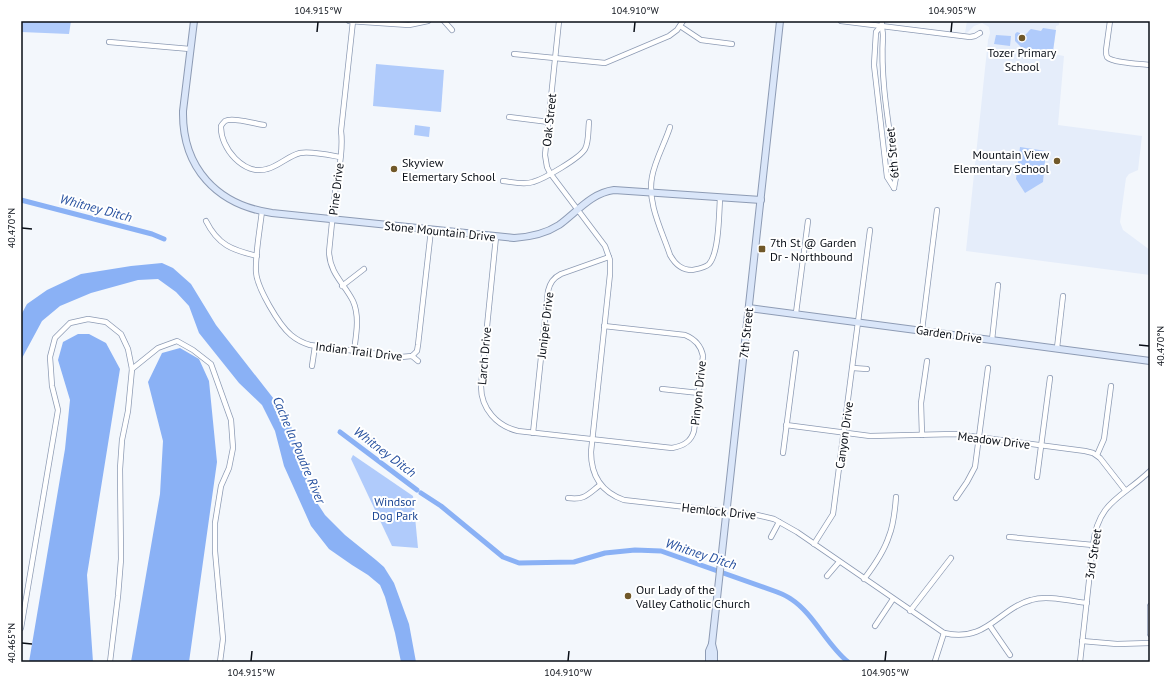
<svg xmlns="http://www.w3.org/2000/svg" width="1171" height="683" font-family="'PT Sans',sans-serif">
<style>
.built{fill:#e5edfa}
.green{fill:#b0cbfb}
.water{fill:#8ab1f5}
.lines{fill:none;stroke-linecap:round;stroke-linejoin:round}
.canal{stroke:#8ab1f5;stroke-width:5}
.street-casing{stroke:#8d9bb4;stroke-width:6}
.secondary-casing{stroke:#8d9bb4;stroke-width:8}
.street{stroke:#fff;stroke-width:4.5}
.secondary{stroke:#dae6f9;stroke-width:6}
.ticks{fill:none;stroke:#090e16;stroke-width:1.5}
.poi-dot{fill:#705829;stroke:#fff;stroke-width:1.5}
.labels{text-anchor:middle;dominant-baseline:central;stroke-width:4;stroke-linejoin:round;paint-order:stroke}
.poi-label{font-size:12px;fill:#090e16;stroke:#fff;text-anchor:start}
.street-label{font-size:12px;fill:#090e16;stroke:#fff}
.park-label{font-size:12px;fill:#1c4795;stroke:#fff}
.water-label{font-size:13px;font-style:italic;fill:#26509f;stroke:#fff}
.neatline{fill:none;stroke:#090e16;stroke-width:1.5}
.ticks-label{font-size:10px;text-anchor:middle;fill:#090e16}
</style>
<rect width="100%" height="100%" fill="#f3f7fc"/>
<polygon class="built" points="967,21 1059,21 1059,25 1056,26 1053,54 1064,56 1058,125 1142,136 1138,170 1129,174 1126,178 1120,222 1123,230 1150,250 1150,275 966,251 988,40 990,33 989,27 982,23 974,26 968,32 965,33"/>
<g class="green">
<polygon points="21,21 71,21 69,34 21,32"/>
<path d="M1043,28L1056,30L1053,51L1022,48L1015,41V34L1017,32L1020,33V36C1026,37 1027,32 1031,29L1041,31Z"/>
<polygon points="996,35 1011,36 1010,46 994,44"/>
<polygon points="376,64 444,70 441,112 373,106"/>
<polygon points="415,125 430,127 429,137 414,135"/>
<polygon points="1020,147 1046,151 1043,182 1025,193 1016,179"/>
<polygon points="353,455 413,496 418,548 392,546 351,459"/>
</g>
<g class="water">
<polygon points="162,263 173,268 191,284 216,325 277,403 291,426 312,495 325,515 345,535 376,560 384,567 394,583 409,624 416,662 401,662 395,633 385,597 380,585 368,575 352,565 329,549 311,526 284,466 275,431 262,405 239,383 199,333 189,306 176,292 158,279 138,280 91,293 60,306 42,321 21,360 21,315 27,304 47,290 81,274 131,266"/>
<polygon points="78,334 89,334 106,343 120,369 87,575 93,662 29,662 65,449 70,400 58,360 63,342"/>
<polygon points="180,348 199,359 209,381 217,462 189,662 131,662 160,494 163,441 148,382 162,353"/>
</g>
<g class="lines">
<g class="canal">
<polyline points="21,200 152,234 164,239"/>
<polyline points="340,432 417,490"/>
<path d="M421,493L441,506L503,557L519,563L574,562L605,553L635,550L661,551L777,592C782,594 787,596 791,599C814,614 826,644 848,662"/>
</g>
<g class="street-casing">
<g id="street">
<polyline points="349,21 409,25 428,21"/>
<path d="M353,21L341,131C343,145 340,169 336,183L329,252C330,274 344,283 353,301C360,317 356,335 354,351"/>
<polyline points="444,21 452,30"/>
<path d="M559,21L545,155L547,167L550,173L605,246L610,260V274L591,452C591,475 601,492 624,500L757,515L774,519L797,532L944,633C987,643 998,609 1031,600C1047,595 1070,601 1087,603"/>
<polyline points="841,21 970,37 975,36 980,33"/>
<path d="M882,21C881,26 883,31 883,36C880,83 890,130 896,177L894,188"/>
<path d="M1110,21L1106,50C1106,53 1106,55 1107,57C1112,63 1142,64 1150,65"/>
<polyline points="680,26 701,40 732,44"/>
<polyline points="881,26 876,32 874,65 887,177 894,188"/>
<polyline points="109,42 190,49"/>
<polyline points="514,54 605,63 669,36 677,30 683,21"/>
<polyline points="509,117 549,122"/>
<path d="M264,125C256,124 232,117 225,121C223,123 222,124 221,126C220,148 244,176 267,169C279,166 288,156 300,153C311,151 329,155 340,157"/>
<path d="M670,127C665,143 655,160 652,177C647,203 662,231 670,255C675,264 681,270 692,270C697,269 705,268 709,264C719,253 719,214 720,198"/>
<path d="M503,181C512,182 524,185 533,182C544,179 580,158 585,149C589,142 588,130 589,122"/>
<path d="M262,211C260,229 255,255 256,272C257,288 279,325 291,335C297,340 303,343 310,345L401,357L412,356L417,351L418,345L431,230"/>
<path d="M206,221C218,245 232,250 257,256"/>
<path d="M496,237L481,386C481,409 497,426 518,431L672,448C683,446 691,442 694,431L703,356C701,345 695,339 685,335L604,326"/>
<polyline points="342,286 364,269"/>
<polyline points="796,313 808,221"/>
<polyline points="922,330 937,210"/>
<polyline points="992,340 998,285"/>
<polyline points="1057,348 1063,296"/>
<polyline points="412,356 418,361"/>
<polyline points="312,366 315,346"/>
<polyline points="853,368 867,369"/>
<polyline points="132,369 158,348 177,341 193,350 211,364 231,420 233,448 229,468 221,486 215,523 215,551 223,639 220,662"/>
<polyline points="662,389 699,393"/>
<polyline points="786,425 870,436 955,434 1085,451 1093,453 1100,458 1125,490"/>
<path d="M533,433L548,291C550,283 553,278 561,274L609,257"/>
<polyline points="922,435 921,403 927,361"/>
<polyline points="783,453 796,353"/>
<polyline points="1097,455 1104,439 1111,386"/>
<polyline points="1037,477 1050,378"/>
<path d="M568,498C585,500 587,495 600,485"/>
<polyline points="956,498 967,482 975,467 988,368"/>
<polyline points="771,537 779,522"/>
<polyline points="1009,537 1093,545"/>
<polyline points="814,544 833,514 870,230"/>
<polyline points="827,576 839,562"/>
<path d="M864,579C874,566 884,552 889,536C894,524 895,510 896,497"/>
<polyline points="1150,606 1150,634"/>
<polyline points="910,611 951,558"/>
<polyline points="875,626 893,599"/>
<polyline points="990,626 1010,655"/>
<polyline points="21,628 58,410 52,386 50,357 55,338 70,323 88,319 106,322 121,334 128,349 132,369 128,411 122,440 120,469 121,559 118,596 110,662"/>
<polyline points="1082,641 1117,644 1150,643"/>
<polyline points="935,661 944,633"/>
<path d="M1080,662L1093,545C1098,501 1122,498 1150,471"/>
</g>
</g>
<g class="secondary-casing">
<g id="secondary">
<path d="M194,21L183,111C182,168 217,205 272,213L514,238C530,237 545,234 559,225C577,212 591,193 614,190L761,200"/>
<polyline points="749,308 1150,361"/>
<polyline points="712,644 714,652 714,662"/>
<polyline points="709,662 709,651 712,644 780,21"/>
</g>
</g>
<use href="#street" class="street"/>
<use href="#secondary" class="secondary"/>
</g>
<path class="ticks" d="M317,32L318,22M634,32L635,22M951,32L952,22M22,228L32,229M1139,345L1149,346M22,643L32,644M251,661L252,651M568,661L569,651M885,661L886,651"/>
<g class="poi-dot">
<circle cx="1022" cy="38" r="4"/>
<circle cx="1057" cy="161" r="4"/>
<circle cx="394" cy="169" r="4"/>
<rect x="758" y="245" width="8" height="8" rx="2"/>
<circle cx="628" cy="596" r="4"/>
</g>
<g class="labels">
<g class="poi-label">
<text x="1022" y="52" text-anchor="middle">Tozer Primary<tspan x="1022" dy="14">School</tspan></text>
<text x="1049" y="154" text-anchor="end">Mountain View<tspan x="1049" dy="14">Elementary School</tspan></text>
<text x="402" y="162">Skyview<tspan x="402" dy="14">Elemertary School</tspan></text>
<text x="770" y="242">7th St @ Garden<tspan x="770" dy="14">Dr - Northbound</tspan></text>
<text x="636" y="589">Our Lady of the<tspan x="636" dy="14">Valley Catholic Church</tspan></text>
</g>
<g class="street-label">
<text transform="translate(549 120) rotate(-84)">Oak Street</text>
<text transform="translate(892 153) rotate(-95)">6th Street</text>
<text transform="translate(336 189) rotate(-83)">Pine Drive</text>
<text transform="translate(440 231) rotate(6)">Stone Mountain Drive</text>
<text transform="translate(545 325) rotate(-83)">Juniper Drive</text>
<text transform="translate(746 333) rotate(-84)">7th Street</text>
<text transform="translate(949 334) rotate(8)">Garden Drive</text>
<text transform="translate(359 351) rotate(7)">Indian Trail Drive</text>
<text transform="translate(484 356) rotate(-85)">Larch Drive</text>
<text transform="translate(698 393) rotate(-84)">Pinyon Drive</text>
<text transform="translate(844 435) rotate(-82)">Canyon Drive</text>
<text transform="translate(994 440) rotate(7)">Meadow Drive</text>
<text transform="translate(719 511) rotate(6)">Hemlock Drive</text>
<text transform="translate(1093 554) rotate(-81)">3rd Street</text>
</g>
<g class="park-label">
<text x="395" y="501">Windsor<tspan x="395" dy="14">Dog Park</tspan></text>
</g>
<g class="water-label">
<text transform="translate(96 208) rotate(15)">Whitney Ditch</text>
<text transform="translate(299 450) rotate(67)">Cache la Poudre River</text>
<text transform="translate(385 452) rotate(37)">Whitney Ditch</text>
<text transform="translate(701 554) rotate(18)">Whitney Ditch</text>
</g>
</g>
<rect width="1171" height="683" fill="none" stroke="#ffffff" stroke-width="44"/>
<rect x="22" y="22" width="1127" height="639" class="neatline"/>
<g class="ticks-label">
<text x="318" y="14">104.915°W</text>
<text x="635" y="14">104.910°W</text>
<text x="952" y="14">104.905°W</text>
<text transform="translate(11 228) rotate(-90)" y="4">40.470°N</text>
<text transform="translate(1160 346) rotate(-90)" y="4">40.470°N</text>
<text transform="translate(11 643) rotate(-90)" y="4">40.465°N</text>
<text x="251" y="676">104.915°W</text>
<text x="568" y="676">104.910°W</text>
<text x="885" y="676">104.905°W</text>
</g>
</svg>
